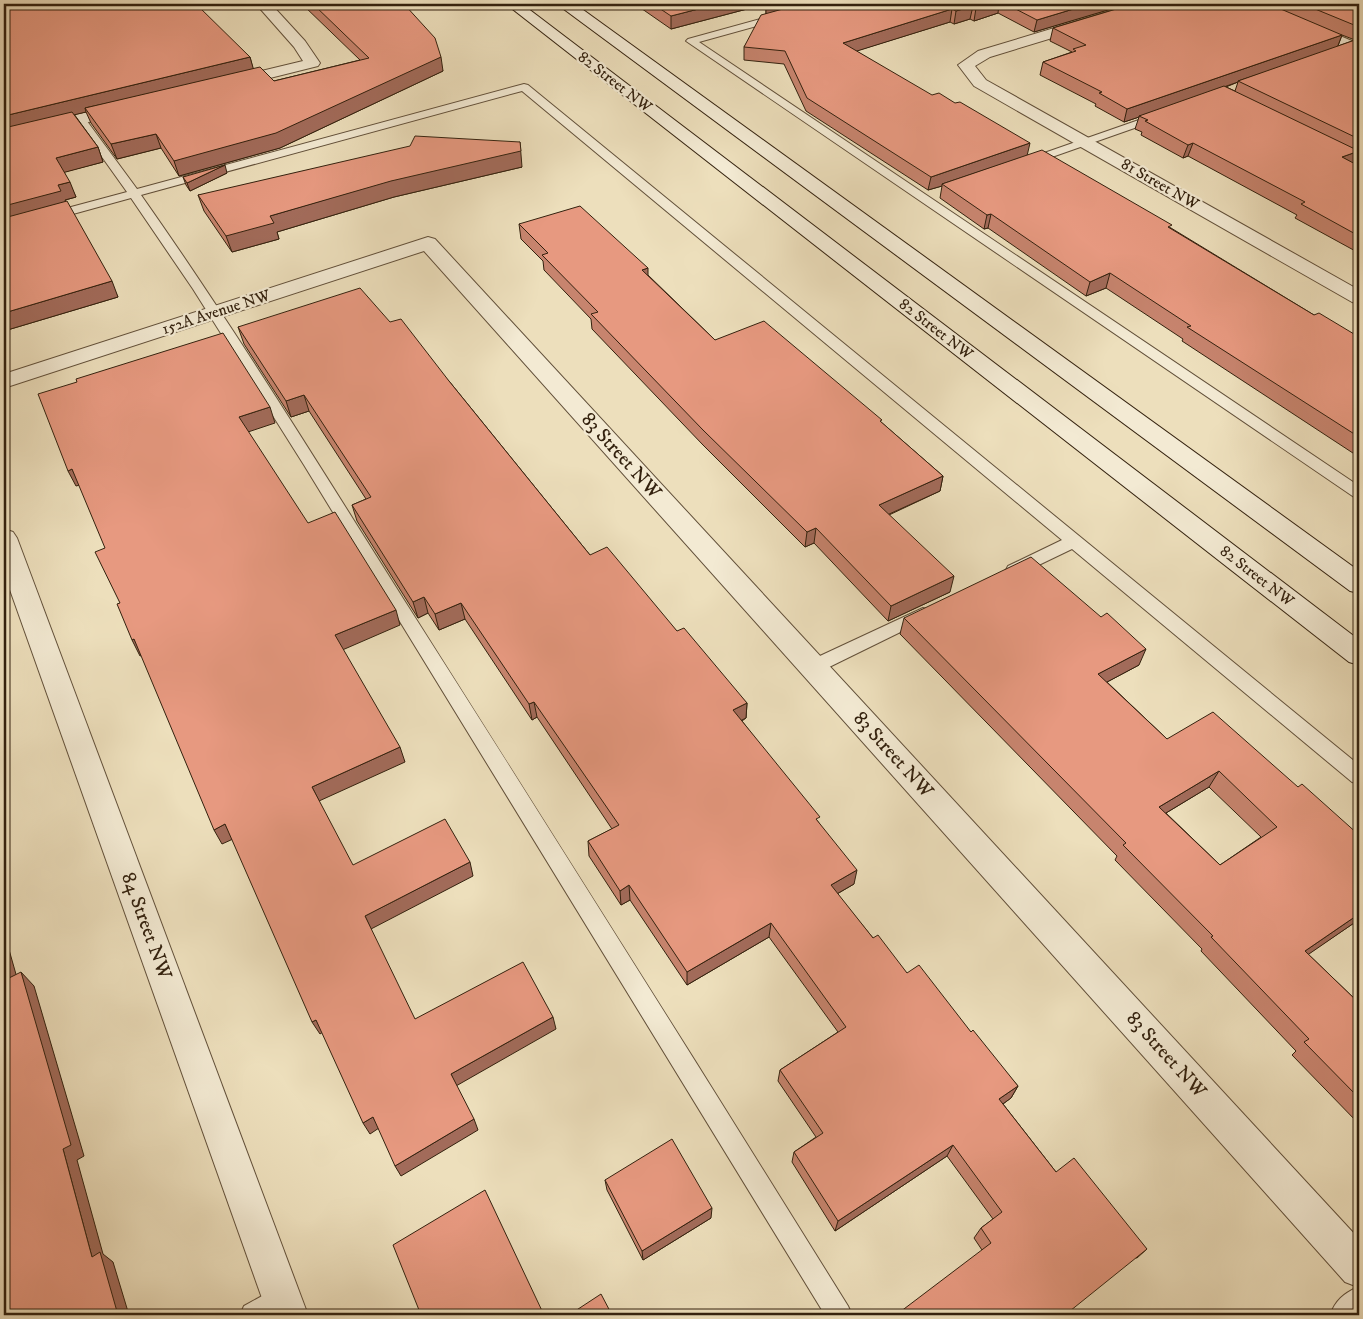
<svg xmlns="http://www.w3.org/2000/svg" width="1363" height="1319" font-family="'IM FELL DW Pica',serif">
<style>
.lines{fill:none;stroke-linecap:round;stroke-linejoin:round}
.service-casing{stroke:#62503a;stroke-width:2}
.minor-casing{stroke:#62503a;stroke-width:2}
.secondary-casing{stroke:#33210e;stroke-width:2}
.service{fill:#f3ead3;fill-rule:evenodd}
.minor{fill:#f3ead3;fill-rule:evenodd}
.secondary{fill:#f3ead3;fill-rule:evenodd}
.wall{fill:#c7846e;stroke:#33210e;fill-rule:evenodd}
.shaded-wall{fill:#a26b5a;stroke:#33210e}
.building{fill:#e79980;stroke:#33210e;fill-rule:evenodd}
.labels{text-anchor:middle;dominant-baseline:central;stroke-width:4.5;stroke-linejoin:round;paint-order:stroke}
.far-street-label{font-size:16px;fill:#33210e;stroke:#f3ead3}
.street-label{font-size:20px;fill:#33210e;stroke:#f3ead3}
</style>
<rect width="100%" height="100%" fill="#eddfbc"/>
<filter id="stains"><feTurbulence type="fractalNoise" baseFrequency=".004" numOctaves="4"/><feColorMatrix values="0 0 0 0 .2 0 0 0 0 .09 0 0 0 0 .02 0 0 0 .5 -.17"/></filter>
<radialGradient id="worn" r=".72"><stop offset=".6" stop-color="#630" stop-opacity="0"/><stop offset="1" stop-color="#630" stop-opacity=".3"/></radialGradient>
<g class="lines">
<g class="service-casing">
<g id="service">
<polygon points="779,14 782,15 782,19 699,42 1359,486 1359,498 1354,497 686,41 688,39"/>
<path d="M524,84L528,85L1359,765V784L1352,782L1072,549L1020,574L1014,576L1008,574L1006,570L1008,566L1062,540L522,91L141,195C234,327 318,464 404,600C554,835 701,1070 848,1306L852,1315H825L304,465L193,289L131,198L4,233V225L127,192L75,119L76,117H84L137,189Z"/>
<polygon points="1159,113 1164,116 1163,118 1032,164 1028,165 1022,162 1024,160"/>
<polygon points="923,608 929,610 931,614 929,618 819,672 813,674 807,672 804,667 807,662"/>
<path d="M282,1285L291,1289L295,1298C285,1319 261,1315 240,1315L244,1306Z"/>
</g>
</g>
<g class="minor-casing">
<g id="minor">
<polygon points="256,4 271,4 305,41 320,63 318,66 230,88 224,86 222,83 224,80 303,61 294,47"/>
<polygon points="1134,4 1156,4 1154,7 990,57 975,66 986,80 1359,290 1359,304 1352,302 974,86 958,65 978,51"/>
<polygon points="1246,4 1265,4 1359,44 1359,55 1248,7"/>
<polygon points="125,103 131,104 133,108 131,112 4,142 4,132"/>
<path d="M428,237L435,239L1359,1239V1315H1330C1336,1300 1343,1294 1358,1287L1345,1282L424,251L4,388V374Z"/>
<polygon points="4,529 13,532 17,538 308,1315 268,1315 4,573"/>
</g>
</g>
<g class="secondary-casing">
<g id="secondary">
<polygon points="506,4 522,4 1359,640 1359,665 1349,662"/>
<polygon points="559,4 575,4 1359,571 1359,593 1350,591 561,7"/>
</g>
</g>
<use href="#service" class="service"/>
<use href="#minor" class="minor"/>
<use href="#secondary" class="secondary"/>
</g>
<g class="wall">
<polygon points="4,4 250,57 253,69 274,81 360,60 302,4 404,4 443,71 280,148 179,176 161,148 117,159 91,123 86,112 74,114 98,147 103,162 64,172 76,197 65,200 118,297 4,331"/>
<polygon points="635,4 766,4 671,29"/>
<polygon points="766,4 1128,4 1034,32 998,13 974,21 970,19 954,24 950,22 856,51 1027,155 1171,228 1314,315 1359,337 1359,457 1182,341 1183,339 1106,288 1086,296 988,228 984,229 940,198 942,186 928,190 806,111 784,64 744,60 744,47 766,13"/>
<path d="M1133,4H1359V41H1357H1359V156L1358,155L1354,163L1359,166V253L1295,218L1297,215L1188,156L1183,158L1141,135L1142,132L1135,129L1139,117L1124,122L1095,106L1096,104L1040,75L1043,62L1072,52L1050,41L1053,28ZM1342,35L1355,40L1338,46ZM1238,82L1235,91L1226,87Z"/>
<polygon points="522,167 394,197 277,232 279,239 232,252 204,211 198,195"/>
<polygon points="227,173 190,191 186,185 183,177"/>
<polygon points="519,224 648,275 715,340 881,422 943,476 940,491 889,515 950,592 888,621 814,543 805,547 703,445 592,329 591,319 544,270 543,261 521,239"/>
<polygon points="390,322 449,381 590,555 677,631 747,703 746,718 742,721 819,823 854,884 837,894 873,938 907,973 971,1032 1018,1086 1011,1098 1003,1104 1056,1172 1147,1249 1137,1258 982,1250 974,1238 981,1228 993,1219 947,1156 835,1231 792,1162 794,1152 816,1137 778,1081 780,1070 838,1032 769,937 687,985 630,900 621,905 589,856 588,841 612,829 537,717 532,720 465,619 439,630 428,613 418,618 357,521 352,505 366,499 309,411 291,417 244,344 238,327"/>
<path d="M1101,617L1139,665L1107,682L1167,739L1298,787L1359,835V928L1354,923L1308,954L1359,1003V1124L1292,1055L1296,1051L1201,951L1202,949L1115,860L1117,856L900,634L904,618ZM1209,787L1261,837L1220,865L1166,813Z"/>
<polygon points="605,1180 711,1218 643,1260 607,1190"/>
</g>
<g class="shaded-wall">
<polygon points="718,4 766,4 671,29 671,16"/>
<polygon points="766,4 811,4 766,16"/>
<polygon points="990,4 999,4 998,13 974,21 976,8"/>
<polygon points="1090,4 1128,4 1034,32 1037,20"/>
<polygon points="973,6 970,19 954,24 956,11"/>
<polygon points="952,9 950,22 841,56 843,43"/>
<polygon points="1359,34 1359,41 1356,41"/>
<polygon points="1342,35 1337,48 1238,81 1238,82 1141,116 1139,116 1139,117 1124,122 1127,109"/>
<polygon points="250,57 254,71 85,108 86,112 4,132 4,116"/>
<polygon points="441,57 443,71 280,148 179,176 174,161"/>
<polygon points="156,134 161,148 117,159 111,144"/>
<polygon points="520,142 522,167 394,197 277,232 279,239 232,252 226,236 270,216"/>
<polygon points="1030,143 1027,156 942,184 942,186 928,190 931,177"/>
<polygon points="1193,143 1188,156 1183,158 1188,145"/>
<polygon points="98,147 103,162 62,173 56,158"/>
<polygon points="1359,151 1354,164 1342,157"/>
<polygon points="225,165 227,173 190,191 187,183"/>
<polygon points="70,182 76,197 65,200 67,206 4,223 4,206 58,185"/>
<polygon points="991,214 988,228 984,229 987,215"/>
<polygon points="648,268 648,283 642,270"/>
<polygon points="1110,273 1106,288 1086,296 1090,282"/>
<polygon points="112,281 118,297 4,331 4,313"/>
<polygon points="304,395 309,411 291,417 286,401"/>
<polygon points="270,407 275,423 245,433 239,417"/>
<polygon points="72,469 80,485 76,486 68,471"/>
<polygon points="943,476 940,491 876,520 879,505"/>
<polygon points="816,528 814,543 805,547 807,532"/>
<polygon points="954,576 950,592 888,621 891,606"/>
<polygon points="424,597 428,613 418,618 413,602"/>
<polygon points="461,603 465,619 439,630 435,614"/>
<polygon points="396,610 400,625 340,651 335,635"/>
<polygon points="134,639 143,655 140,656 132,640"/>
<polygon points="1146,649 1139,665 1092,690 1098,674"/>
<polygon points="534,702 537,717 532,720 529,704"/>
<polygon points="747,703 746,718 732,725 733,710"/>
<polygon points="400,747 405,762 319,801 312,787"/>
<polygon points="1219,771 1209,787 1151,822 1159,807"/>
<polygon points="225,824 233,839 222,844 214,830"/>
<polygon points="470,862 473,876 371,929 365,916"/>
<polygon points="857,870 854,884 828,899 831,885"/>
<polygon points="629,885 630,900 621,905 620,891"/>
<polygon points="1359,914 1359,917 1354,923 1293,965 1305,951"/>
<polygon points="771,923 769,937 687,985 687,972"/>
<polygon points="4,932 21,992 7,979 4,967"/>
<polygon points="21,972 34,986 84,1156 77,1160 103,1254 113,1262 129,1315 118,1315 92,1257 63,1149"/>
<polygon points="553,1017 556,1029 456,1086 451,1074"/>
<polygon points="316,1020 323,1032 320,1034 312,1022"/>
<polygon points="1018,1086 1011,1098 993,1111 999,1099"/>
<polygon points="373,1117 379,1128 370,1134 363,1123"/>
<polygon points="474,1119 478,1130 401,1176 395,1166"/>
<polygon points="953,1145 947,1156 835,1231 838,1221"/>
<polygon points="712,1208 711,1218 643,1260 642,1251"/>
</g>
<g class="building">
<polygon points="4,4 196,4 250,57 4,116"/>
<polygon points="313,4 404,4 435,38 441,57 276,133 174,161 156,134 111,144 85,108 260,67 274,81 369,58"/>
<polygon points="653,4 718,4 671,16"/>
<polygon points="801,4 990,4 976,8 973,6 956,11 952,9 843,43 932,95 939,93 955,103 960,102 1030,143 931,177 807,98 785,51 744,47 761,15"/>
<polygon points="1006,4 1090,4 1037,20"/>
<polygon points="1133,4 1269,4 1342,35 1127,109 1099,93 1102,92 1043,62 1076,51 1073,49 1086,45 1053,28"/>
<polygon points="1303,4 1359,4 1359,27"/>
<polygon points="1355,40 1359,41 1359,139 1238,81"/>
<polygon points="1224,86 1359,151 1342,157 1359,166 1359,236 1301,204 1305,202 1193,143 1188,145 1145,121 1148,120 1139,116"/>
<polygon points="72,112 98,147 56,158 70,182 58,185 61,191 4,206 4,128"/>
<polygon points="415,136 520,142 521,151 391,181 270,216 274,223 226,236 198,195 410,146"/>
<polygon points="1042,150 1172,225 1168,227 1314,315 1319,313 1359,337 1359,437 1187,327 1191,326 1110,273 1090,282 991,214 987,215 942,184"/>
<polygon points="225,165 187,183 183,177"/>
<polygon points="67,201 112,281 4,313 4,218"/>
<polygon points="580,206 648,268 642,270 715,340 764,321 882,420 880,421 943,476 879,505 954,576 891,606 816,528 807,532 703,430 591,314 598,312 542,255 548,253 519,224"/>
<polygon points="360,288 390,322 401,319 449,381 590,555 607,547 677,631 684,628 747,703 733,710 820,817 816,819 857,870 831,885 873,938 878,935 907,973 919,965 971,1032 973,1030 1018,1086 999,1099 1056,1172 1074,1158 1147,1249 1065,1315 896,1315 991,1243 981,1228 1002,1212 953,1145 838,1221 794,1152 823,1133 780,1070 846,1027 771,923 687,972 629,885 620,891 588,841 619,825 534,702 529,704 461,603 435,614 424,597 413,602 352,505 371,497 304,395 286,401 238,327"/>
<polygon points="223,333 270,407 239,417 308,523 335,512 396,610 335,635 400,747 312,787 353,865 445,819 470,862 365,916 415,1019 523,962 553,1017 451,1074 474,1119 395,1166 373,1117 363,1123 316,1020 312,1022 225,824 214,830 134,639 132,640 117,604 120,603 95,552 105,548 72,469 68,471 38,394 77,382 76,379"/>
<path d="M1031,557L1101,617L1107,613L1146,649L1098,674L1167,739L1213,712L1298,787L1302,784L1359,835V914L1305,951L1359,1003V1098L1304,1042L1309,1039L1211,937L1213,936L1123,845L1126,843L904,618ZM1219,771L1277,827L1220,865L1159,807Z"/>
<polygon points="4,967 7,979 21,972 71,1145 63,1149 92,1257 100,1252 118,1315 4,1315"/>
<polygon points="672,1139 712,1208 642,1251 605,1180"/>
<polygon points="485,1190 544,1315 421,1315 393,1245"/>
<polygon points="601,1294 612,1315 569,1315"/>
</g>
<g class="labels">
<g class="far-street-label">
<text transform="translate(615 82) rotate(38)">82 Street NW</text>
<text transform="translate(1160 184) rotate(30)">81 Street NW</text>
<text transform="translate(216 312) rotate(-18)">152A Avenue NW</text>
<text transform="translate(936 329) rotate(38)">82 Street NW</text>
<text transform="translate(1257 576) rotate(38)">82 Street NW</text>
</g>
<g class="street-label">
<text transform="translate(621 456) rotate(48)">83 Street NW</text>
<text transform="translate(893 755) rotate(48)">83 Street NW</text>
<text transform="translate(146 926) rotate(70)">84 Street NW</text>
<text transform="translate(1166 1055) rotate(48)">83 Street NW</text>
</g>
</g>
<rect width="1363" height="1319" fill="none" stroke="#eddfbc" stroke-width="20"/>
<rect x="5" y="5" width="1353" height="1309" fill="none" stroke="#33210e" stroke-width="2.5"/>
<rect x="10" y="10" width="1343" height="1299" fill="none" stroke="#33210e"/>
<rect width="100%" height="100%" filter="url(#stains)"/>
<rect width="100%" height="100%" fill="url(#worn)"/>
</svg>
